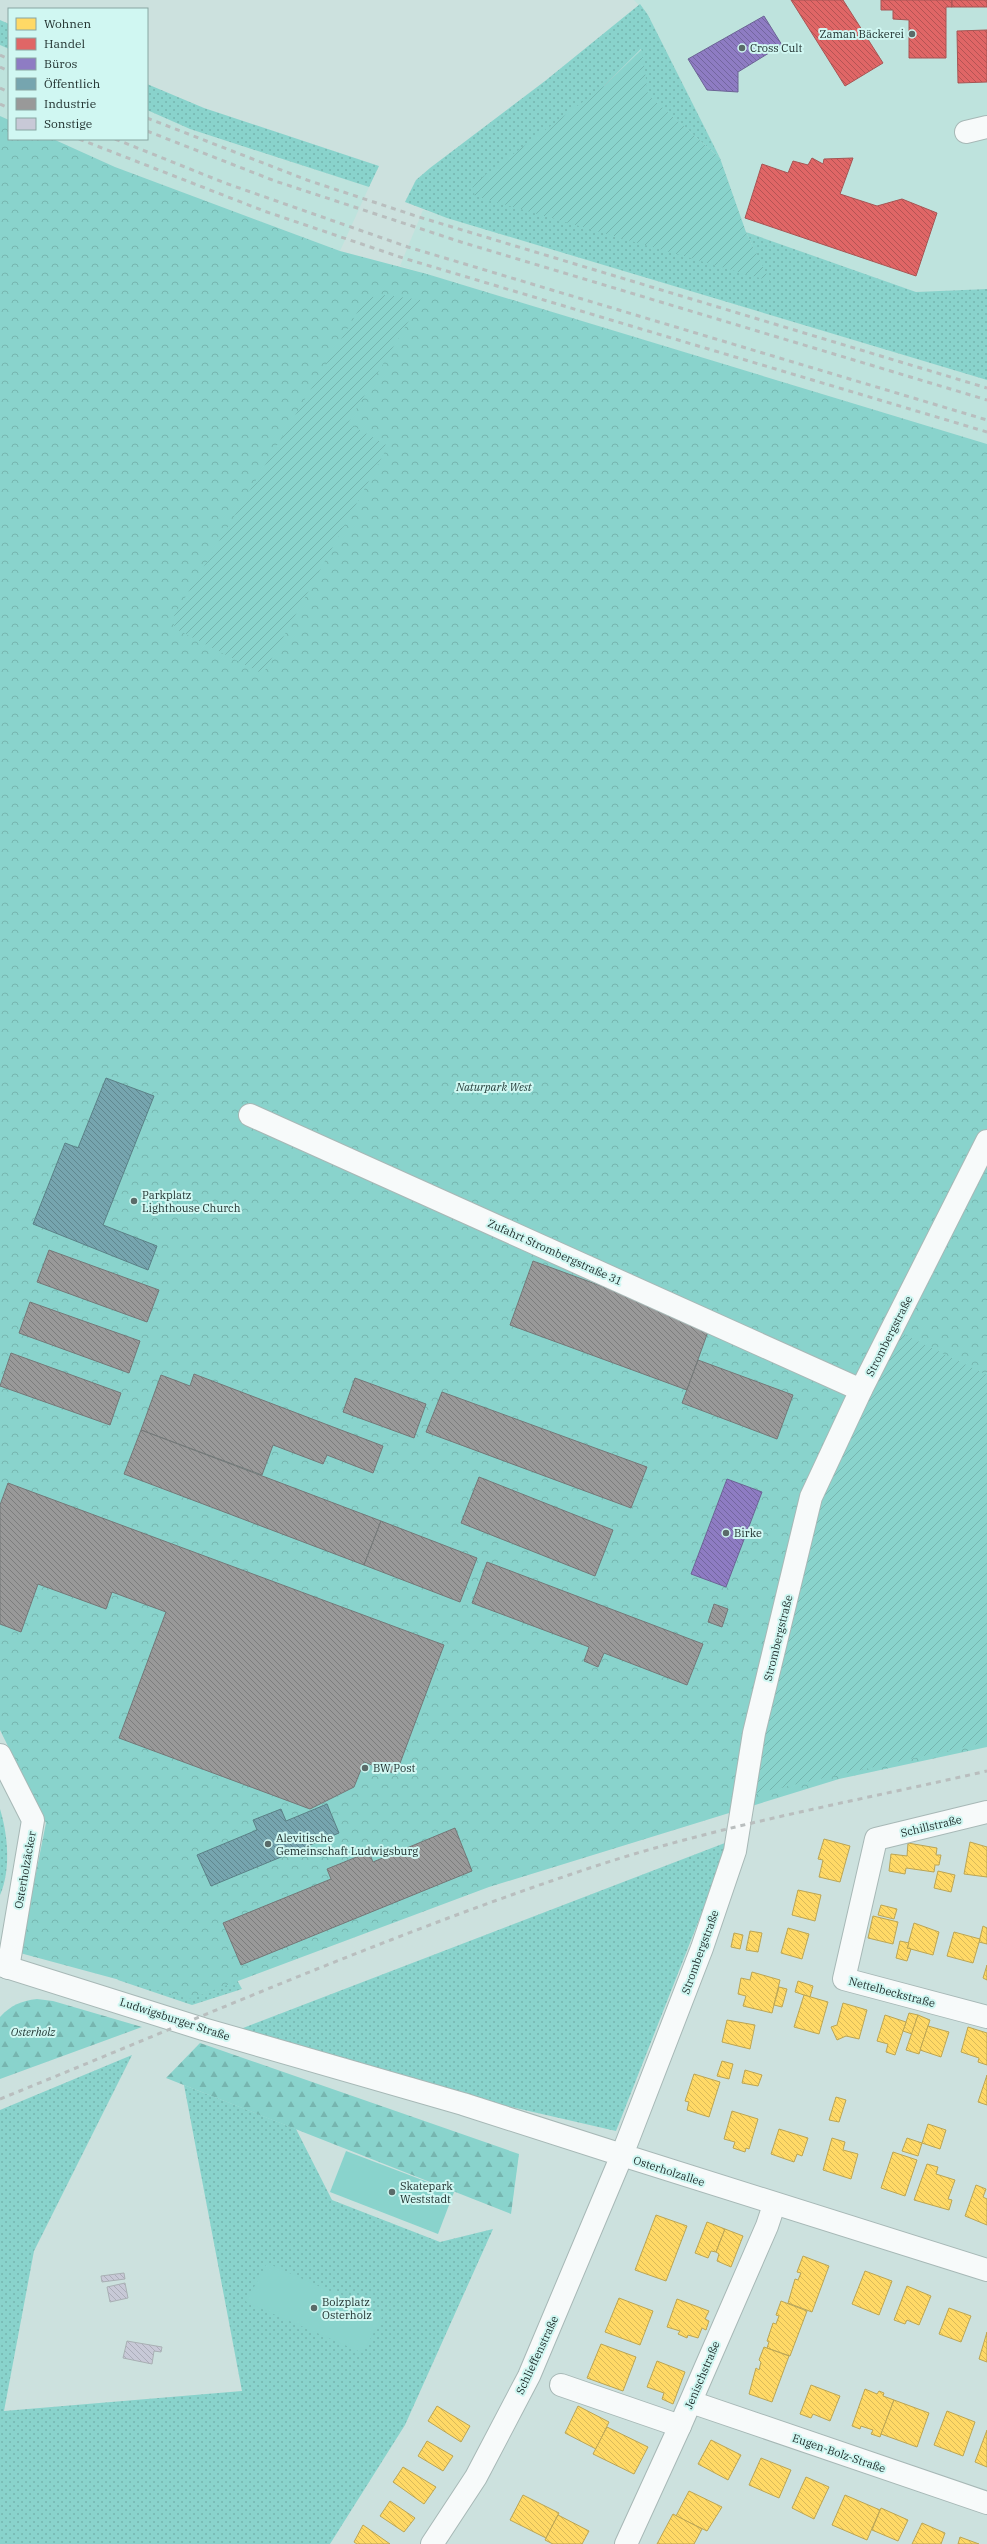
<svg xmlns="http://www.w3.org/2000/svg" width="987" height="2544" font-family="'IBM Plex Serif',serif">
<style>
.built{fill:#bee3dd}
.grass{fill:url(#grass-dots)}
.forest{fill:url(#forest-firs)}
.park{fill:url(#park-crowns)}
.garden{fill:url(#garden-furrows)}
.pitch{fill:#89d3cc}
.homes{fill:url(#homes-back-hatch);stroke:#bba554}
.shops{fill:url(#shops-back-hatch);stroke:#a65554}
.offices{fill:url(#offices-back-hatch);stroke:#6c6495}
.public{fill:url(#public-back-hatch);stroke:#5b8187}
.industry{fill:url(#industry-back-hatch);stroke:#747878}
.building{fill:url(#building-back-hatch);stroke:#a9b0b4}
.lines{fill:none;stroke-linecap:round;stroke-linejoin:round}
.minor-casing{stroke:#a7b8b6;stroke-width:24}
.tertiary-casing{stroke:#a7b8b6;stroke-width:24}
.minor{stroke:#f7fafa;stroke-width:22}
.tertiary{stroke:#f7fafa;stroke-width:22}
.rail{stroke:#b9bebe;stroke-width:3;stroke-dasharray:5 5;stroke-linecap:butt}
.poi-dot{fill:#5a6b69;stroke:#d0f7f2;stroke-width:1.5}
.labels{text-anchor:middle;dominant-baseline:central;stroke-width:4;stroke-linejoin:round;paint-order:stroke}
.poi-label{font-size:11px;fill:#1d2c2a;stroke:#d0f7f2;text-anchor:start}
.park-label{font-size:11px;font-style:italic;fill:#1e3431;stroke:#d0f7f2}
.street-label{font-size:11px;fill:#1d2c2a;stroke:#d0f7f2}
</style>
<defs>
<pattern id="grass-dots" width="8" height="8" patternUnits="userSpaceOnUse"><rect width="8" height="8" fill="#89d3cc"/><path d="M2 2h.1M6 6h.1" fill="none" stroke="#76b5af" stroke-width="1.8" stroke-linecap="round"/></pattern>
<pattern id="forest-firs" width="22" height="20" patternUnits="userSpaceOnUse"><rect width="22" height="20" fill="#89d3cc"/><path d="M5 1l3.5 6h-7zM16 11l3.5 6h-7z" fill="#76b5af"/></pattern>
<pattern id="park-crowns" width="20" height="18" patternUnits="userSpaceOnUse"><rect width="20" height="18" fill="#89d3cc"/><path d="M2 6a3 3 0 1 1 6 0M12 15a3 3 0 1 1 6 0" fill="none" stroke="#76b5af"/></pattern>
<pattern id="garden-furrows" width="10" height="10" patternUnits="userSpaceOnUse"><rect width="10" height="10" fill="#89d3cc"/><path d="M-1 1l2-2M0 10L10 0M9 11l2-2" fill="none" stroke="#76b5af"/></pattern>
<pattern id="homes-back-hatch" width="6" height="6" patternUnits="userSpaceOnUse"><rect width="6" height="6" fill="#ffd966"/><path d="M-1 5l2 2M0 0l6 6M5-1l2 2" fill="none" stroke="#daba59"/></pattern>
<pattern id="shops-back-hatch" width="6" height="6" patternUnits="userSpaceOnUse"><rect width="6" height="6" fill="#e06666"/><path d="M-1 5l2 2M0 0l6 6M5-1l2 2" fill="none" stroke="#b55454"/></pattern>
<pattern id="offices-back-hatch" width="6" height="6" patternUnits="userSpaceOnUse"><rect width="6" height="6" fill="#8e7cc3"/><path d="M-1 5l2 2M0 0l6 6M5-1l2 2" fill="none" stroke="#73669f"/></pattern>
<pattern id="public-back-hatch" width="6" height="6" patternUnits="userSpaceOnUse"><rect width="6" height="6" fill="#76a5af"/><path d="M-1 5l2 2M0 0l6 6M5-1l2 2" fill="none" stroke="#60878f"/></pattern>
<pattern id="industry-back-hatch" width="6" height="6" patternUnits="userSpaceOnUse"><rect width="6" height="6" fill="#999"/><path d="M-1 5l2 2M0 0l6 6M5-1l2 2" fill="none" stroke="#7c7d7d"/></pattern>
<pattern id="building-back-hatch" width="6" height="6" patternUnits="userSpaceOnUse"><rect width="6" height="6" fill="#c8c9d7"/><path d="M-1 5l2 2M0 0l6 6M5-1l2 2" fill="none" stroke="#abadb9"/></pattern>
</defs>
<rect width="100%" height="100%" fill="#cce1de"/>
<g class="built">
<polygon points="634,0 987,0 987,289 916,292 746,232 720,158 648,15"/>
<polygon points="0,45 9,49 9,120 0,116"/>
<polygon points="147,110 190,129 369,187 340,251 115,167 53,139 147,139"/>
<polygon points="423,210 987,380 987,444 400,266"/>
</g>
<g class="grass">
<polygon points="640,4 648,15 720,158 647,95 641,49 604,86 769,281 746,232 916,292 987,289 987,380 447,218 405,202 416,180 430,168 545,81"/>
<polygon points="0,20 9,24 9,49 0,45"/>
<polygon points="147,84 204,108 379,166 369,187 190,129 147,110"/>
<path d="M0,1809C8,1835 11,1870 0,1895Z"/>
<polygon points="730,1841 616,2131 380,2077 225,2035"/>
<polygon points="95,1929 237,1980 242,1989 192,2005 118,1980"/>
<polygon points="132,2055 34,2251 4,2411 242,2391 184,2085 296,2129 332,2200 440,2242 493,2229 405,2425 330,2544 0,2544 0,2110"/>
</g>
<g class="forest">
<path d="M37,1999L53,2001L142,2027L0,2079V2017C11,2005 21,2001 37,1999Z"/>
<polygon points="200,2043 519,2154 511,2214 166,2078"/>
</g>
<polygon class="park" points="0,116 9,120 9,139 53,139 115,167 340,251 427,274 987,444 987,1747 839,1779 489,1887 190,1999 20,1953 46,1823 0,1730"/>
<g class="garden">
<polygon points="642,49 648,95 720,158 746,232 770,281 475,196 472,185 604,86"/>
<polygon points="386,295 421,300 348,423 388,446 263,674 176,629 173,623 174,616 366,298"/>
<polygon points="893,1329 987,1375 987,1742 743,1796 811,1497"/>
</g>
<g class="pitch">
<polygon points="346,2151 454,2192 438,2234 330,2192"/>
<polygon points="267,2263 383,2315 363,2353 246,2302"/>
</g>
<g class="homes">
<polygon points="824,1839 850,1846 840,1882 819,1877 823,1860 818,1859"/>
<polygon points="970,1842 987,1847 987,1877 964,1874"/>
<polygon points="908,1843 937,1848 936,1855 941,1855 939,1865 935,1865 934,1872 906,1868 905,1874 889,1871 891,1854 907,1856"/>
<polygon points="938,1871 955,1875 951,1892 934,1888"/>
<polygon points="798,1890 821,1895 815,1921 792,1915"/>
<polygon points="881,1905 897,1909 894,1919 878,1915"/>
<polygon points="873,1916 898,1922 893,1944 868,1938"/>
<polygon points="914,1923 939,1932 933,1955 907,1948"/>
<polygon points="983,1926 987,1928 987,1944 979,1942"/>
<polygon points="788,1928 809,1934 802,1959 781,1953"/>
<polygon points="750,1931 762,1933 758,1952 746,1950"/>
<polygon points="954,1932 980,1939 973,1963 947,1956"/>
<polygon points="734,1933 743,1935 740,1949 731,1947"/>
<polygon points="900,1941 909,1943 907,1948 911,1949 907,1961 896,1958"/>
<polygon points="987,1965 987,1980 983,1978"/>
<polygon points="752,1972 780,1980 772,2013 743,2006 746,1996 738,1994 741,1978 750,1980"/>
<polygon points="798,1981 813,1986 810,1997 795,1992"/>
<polygon points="779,1987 787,1989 782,2007 774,2005"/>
<polygon points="804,1995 828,2002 819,2034 794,2027"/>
<polygon points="843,2003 867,2010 859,2039 846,2036 837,2040 831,2027 837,2025"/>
<polygon points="909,2013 918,2015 912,2034 903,2031"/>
<polygon points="885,2015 906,2022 895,2055 886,2052 888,2044 877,2041"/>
<polygon points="918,2015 930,2020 919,2054 906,2050"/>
<polygon points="727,2020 755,2025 750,2049 722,2042"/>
<polygon points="928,2026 949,2032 941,2057 920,2050"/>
<polygon points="968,2027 987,2033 987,2065 978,2062 979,2058 961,2052"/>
<polygon points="722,2061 733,2064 729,2079 717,2076"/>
<polygon points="745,2070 762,2075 758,2086 742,2083"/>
<polygon points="694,2074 720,2082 709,2117 687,2110 689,2102 685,2101"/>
<polygon points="987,2075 987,2105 978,2102"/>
<polygon points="836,2097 846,2100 839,2122 829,2120"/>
<polygon points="732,2111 758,2119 749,2149 746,2148 745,2152 733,2148 735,2142 724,2139"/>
<polygon points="928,2124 946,2130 940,2149 922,2143"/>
<polygon points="779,2129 808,2138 802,2156 797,2154 794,2162 771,2154"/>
<polygon points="832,2138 845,2142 843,2150 858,2154 851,2179 823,2170"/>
<polygon points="907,2138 922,2143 918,2156 902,2151"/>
<polygon points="893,2152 917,2160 905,2196 881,2188"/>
<polygon points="927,2164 938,2167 936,2174 955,2180 948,2199 952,2200 949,2210 914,2200"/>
<polygon points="976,2185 986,2189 983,2197 987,2199 987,2225 965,2216"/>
<polygon points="656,2215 687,2226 666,2281 635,2270"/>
<polygon points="707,2222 725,2229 716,2252 711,2251 708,2258 695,2253"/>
<polygon points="725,2229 743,2236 731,2267 717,2261 719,2254 716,2252"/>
<polygon points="803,2256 829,2266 812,2312 788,2303 795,2279 798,2280 801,2273 797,2272"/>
<polygon points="865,2271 892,2281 879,2315 852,2304"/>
<polygon points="907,2286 931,2296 919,2325 907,2320 905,2324 894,2320"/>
<polygon points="619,2298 653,2311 640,2345 605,2332"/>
<polygon points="677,2299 709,2311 705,2319 709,2321 706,2330 702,2328 698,2338 688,2335 687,2338 678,2334 680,2331 667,2327"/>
<polygon points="781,2301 807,2311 790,2356 767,2348 769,2342 767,2341 773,2323 776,2324 779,2316 776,2315"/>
<polygon points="949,2308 971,2316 961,2342 939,2334"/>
<polygon points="987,2332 987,2362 979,2359"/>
<polygon points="601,2344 636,2357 623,2391 587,2378"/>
<polygon points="764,2347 789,2356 772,2402 749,2394 756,2368 759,2370 761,2362 759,2360"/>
<polygon points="657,2361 685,2372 673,2404 662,2399 664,2393 647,2387"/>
<polygon points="811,2385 840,2396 830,2421 813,2414 811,2418 800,2414"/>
<polygon points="865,2389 877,2394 879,2391 884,2393 883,2396 894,2400 880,2437 871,2434 873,2430 861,2426 860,2429 852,2426"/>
<polygon points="894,2400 929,2413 917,2447 881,2434"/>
<polygon points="437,2406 470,2426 461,2442 428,2421"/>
<polygon points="578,2406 609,2422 596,2449 565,2433"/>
<polygon points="947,2411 975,2422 963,2456 934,2445"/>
<polygon points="607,2427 648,2447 634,2474 593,2454"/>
<polygon points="987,2430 987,2467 975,2462"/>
<polygon points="711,2440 741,2455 728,2480 698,2464"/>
<polygon points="427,2441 453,2456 443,2471 418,2456"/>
<polygon points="761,2458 791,2470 779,2498 749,2485"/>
<polygon points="403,2467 436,2487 424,2504 393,2482"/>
<polygon points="806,2477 829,2487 814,2519 792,2508"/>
<polygon points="689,2491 722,2507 707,2531 676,2516"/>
<polygon points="523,2495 559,2513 546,2538 510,2520"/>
<polygon points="845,2495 880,2510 867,2540 832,2525"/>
<polygon points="390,2501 415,2518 404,2532 380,2516"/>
<polygon points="881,2508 908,2520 898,2541 872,2530"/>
<polygon points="673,2514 702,2529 694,2544 657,2544"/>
<polygon points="558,2515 589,2531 582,2544 553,2544 545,2540"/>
<polygon points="922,2523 945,2533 941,2544 912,2544"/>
<polygon points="363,2525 390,2544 357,2544 354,2542"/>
<polygon points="960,2537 979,2544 958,2544"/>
</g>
<g class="shops">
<polygon points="791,0 843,0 883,63 845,86"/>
<polygon points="881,0 952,0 952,7 946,7 946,58 909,58 909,20 893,19 893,10 881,10"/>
<rect x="952" y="0" width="35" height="7"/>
<polygon points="987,30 987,82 958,83 957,31"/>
<polygon points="812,158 823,164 824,159 853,158 840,194 877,206 902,199 937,213 916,276 745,218 762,164 788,173 793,161 808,165"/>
</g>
<g class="offices">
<polygon points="764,16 782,45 738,72 738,92 707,90 688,59"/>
<polygon points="727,1479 762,1492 726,1587 691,1574"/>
</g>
<g class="public">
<polygon points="106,1078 154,1096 103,1225 157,1246 148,1270 33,1224 65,1143 78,1148"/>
<polygon points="327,1804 339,1833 211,1886 197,1855 257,1830 253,1820 281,1809 286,1821"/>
</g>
<g class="industry">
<polygon points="49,1250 159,1290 147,1322 37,1282"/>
<polygon points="533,1261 710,1326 687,1390 510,1325"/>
<polygon points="30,1302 140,1341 129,1373 19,1333"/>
<polygon points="11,1353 121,1393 110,1425 0,1386"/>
<polygon points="698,1360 793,1395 777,1439 682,1403"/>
<polygon points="194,1374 383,1446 373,1473 327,1455 323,1464 273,1445 262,1475 141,1430 161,1375 190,1386"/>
<polygon points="355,1378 426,1404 414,1438 343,1412"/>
<polygon points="442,1392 647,1467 631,1508 426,1432"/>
<polygon points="141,1430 381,1521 364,1565 124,1474"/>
<polygon points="479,1477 613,1530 595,1576 461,1523"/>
<polygon points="8,1483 444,1645 396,1774 364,1762 354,1787 310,1809 119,1738 166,1612 112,1592 106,1609 38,1584 21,1632 0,1624 0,1505"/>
<polygon points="381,1521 477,1558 460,1602 364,1565"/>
<polygon points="487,1562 703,1644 687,1685 604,1653 598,1667 584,1661 589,1647 472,1603"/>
<polygon points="714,1604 728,1609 722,1627 708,1622"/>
<polygon points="455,1828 472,1871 241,1965 223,1923 331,1879 327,1869 369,1852 373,1862"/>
</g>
<g class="building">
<polygon points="124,2273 125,2279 102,2282 101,2276"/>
<polygon points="125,2283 128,2298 110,2302 107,2287"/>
<polygon points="127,2341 162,2347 161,2352 154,2351 152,2364 123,2358"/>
</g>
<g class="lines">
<g class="minor-casing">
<g id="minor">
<polyline points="966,132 987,127"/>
<polyline points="250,1115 861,1390"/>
<polyline points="987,1141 861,1390 811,1497 754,1733 735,1851 702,1948 622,2155 987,2270"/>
<polyline points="0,1755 33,1820 8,1968"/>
<polyline points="987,1812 876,1839 844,1979 987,2017"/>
<polyline points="561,2385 680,2426"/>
<polyline points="691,2402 987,2503"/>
<polyline points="626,2544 680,2426 767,2226 774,2205"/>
</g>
</g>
<g class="tertiary-casing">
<polyline id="tertiary" points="0,1965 203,2029 463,2104 622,2155 529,2376 476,2477 432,2544"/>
</g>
<use href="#minor" class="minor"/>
<use href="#tertiary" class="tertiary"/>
<g class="rail">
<polyline points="0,55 9,59"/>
<polyline points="0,67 9,71"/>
<polyline points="0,88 9,92"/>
<polyline points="0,104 9,108"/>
<polyline points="147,118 307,180 419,217 987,388"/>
<polyline points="147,131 275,181 461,242 987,400"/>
<polyline points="79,139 264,211 403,258 987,432"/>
<polyline points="115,139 225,183 408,247 987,420"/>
<path d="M0,2099C200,2018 399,1930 605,1863C727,1824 861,1800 987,1771"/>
</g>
</g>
<g class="poi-dot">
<circle cx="912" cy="34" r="4"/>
<circle cx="742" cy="48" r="4"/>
<circle cx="134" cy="1201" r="4"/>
<circle cx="726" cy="1533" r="4"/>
<circle cx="365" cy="1768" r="4"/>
<circle cx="268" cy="1844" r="4"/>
<circle cx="392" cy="2192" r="4"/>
<circle cx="314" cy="2308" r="4"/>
</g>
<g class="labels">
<g class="poi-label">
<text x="904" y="34" text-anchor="end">Zaman Bäckerei</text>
<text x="750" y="48">Cross Cult</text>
<text x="142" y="1195">Parkplatz<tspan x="142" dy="13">Lighthouse Church</tspan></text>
<text x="734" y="1533">Birke</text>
<text x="373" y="1768">BW Post</text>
<text x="276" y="1838">Alevitische<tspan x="276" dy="13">Gemeinschaft Ludwigsburg</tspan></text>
<text x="400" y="2186">Skatepark<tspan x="400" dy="13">Weststadt</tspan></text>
<text x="322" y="2302">Bolzplatz<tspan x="322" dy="13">Osterholz</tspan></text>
</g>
<g class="park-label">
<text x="494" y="1087">Naturpark West</text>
<text x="33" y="2032">Osterholz</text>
</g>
<g class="street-label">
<text transform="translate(555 1252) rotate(24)">Zufahrt Strombergstraße 31</text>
<text transform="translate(889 1336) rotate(-63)">Strombergstraße</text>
<text transform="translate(778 1638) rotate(-76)">Strombergstraße</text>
<text transform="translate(931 1826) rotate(-13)">Schillstraße</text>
<text transform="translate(25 1870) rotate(-80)">Osterholzäcker</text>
<text transform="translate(700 1952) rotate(-70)">Strombergstraße</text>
<text transform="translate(892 1992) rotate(15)">Nettelbeckstraße</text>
<text transform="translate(175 2019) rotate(18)">Ludwigsburger Straße</text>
<text transform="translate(669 2171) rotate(18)">Osterholzallee</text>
<text transform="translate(537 2355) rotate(-65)">Schlieffenstraße</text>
<text transform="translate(702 2375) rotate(-67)">Jenischstraße</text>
<text transform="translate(839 2453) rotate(19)">Eugen-Bolz-Straße</text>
</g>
</g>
<rect x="8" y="8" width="140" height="132" fill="#d0f7f2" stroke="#88a6a2"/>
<rect x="16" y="18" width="20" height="12" fill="#ffd966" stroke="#88a6a2"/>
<text x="44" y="28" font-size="12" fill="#1d2c2a">Wohnen</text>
<rect x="16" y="38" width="20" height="12" fill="#e06666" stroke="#88a6a2"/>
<text x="44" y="48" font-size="12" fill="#1d2c2a">Handel</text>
<rect x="16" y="58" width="20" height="12" fill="#8e7cc3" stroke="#88a6a2"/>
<text x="44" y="68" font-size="12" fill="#1d2c2a">Büros</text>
<rect x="16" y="78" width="20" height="12" fill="#76a5af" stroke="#88a6a2"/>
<text x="44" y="88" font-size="12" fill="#1d2c2a">Öffentlich</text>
<rect x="16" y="98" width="20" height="12" fill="#999999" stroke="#88a6a2"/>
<text x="44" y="108" font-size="12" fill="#1d2c2a">Industrie</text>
<rect x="16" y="118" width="20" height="12" fill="#c8c9d7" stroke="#88a6a2"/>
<text x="44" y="128" font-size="12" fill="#1d2c2a">Sonstige</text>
</svg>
